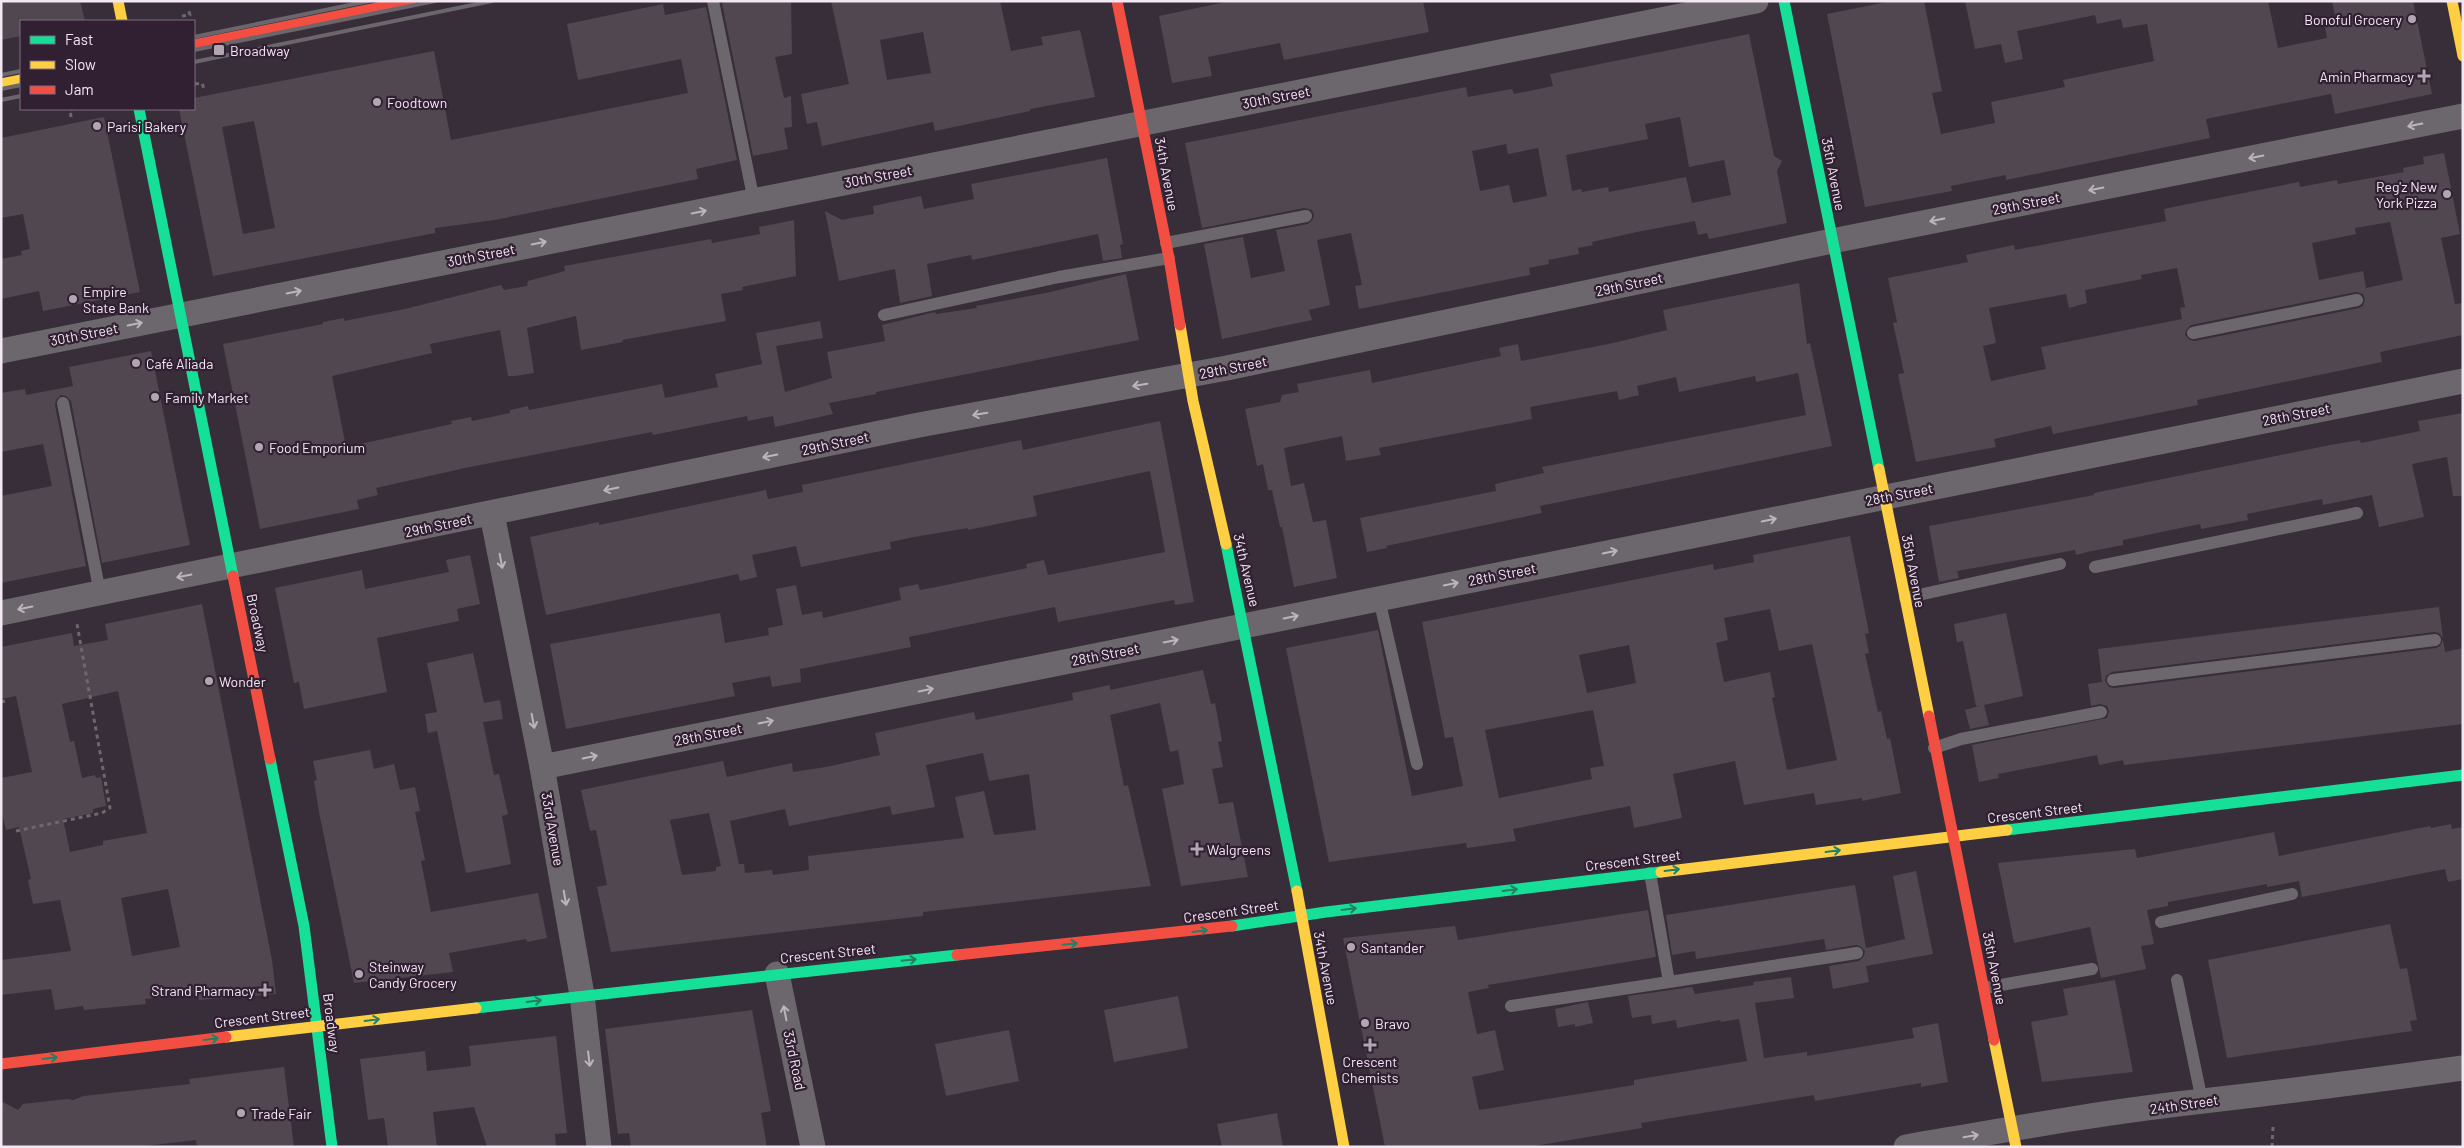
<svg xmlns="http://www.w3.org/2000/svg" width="2464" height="1148" font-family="Barlow,sans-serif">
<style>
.building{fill:#504751;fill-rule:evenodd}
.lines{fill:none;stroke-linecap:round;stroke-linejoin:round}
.path{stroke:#6d686e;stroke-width:3;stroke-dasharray:4 4;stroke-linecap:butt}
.lane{stroke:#6c676c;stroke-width:12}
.street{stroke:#6c676c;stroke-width:25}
.fast{stroke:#16e098;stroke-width:11}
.slow{stroke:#ffcf43;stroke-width:11}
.jam{stroke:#f24e42;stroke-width:11}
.rail{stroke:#6b656c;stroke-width:4}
.oneway{stroke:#bdb4be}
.oneway2{stroke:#248065}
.poi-dot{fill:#b2a6b3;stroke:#311f32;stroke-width:2}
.labels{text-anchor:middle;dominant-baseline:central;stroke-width:4.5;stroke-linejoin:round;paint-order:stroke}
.poi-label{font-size:14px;fill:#f3e7f4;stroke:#311f32;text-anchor:start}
.street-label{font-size:14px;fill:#f3e7f4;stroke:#311f32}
</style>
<rect width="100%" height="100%" fill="#382e39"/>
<g class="building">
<polygon points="1,1 80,1 85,21 21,21 21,36 1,40"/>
<polygon points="729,1 791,1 792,54 775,57 784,98 791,96 792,127 784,128 788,149 753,156 722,3"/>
<path d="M831,1H1000L1011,51L1043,45L1041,37L1080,30L1095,97L1030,109V111L935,131L933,122L822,146L817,122L807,124L801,94L849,84ZM923,32L931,73L887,80L880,40Z"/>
<polygon points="1230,1 1423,1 1429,32 1284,60 1280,43 1208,57 1212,76 1172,83 1159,16"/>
<polygon points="1892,1 1924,1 1942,91 1932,93 1941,134 1995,123 1991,102 2065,87 2063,80 2154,61 2147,24 2123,28 2121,19 2097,24 2095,15 2017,31 2023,59 2005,63 2001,44 1975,49 1965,1 2268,1 2278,48 2327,38 2325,27 2337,25 2332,1 2413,1 2432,94 2335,114 2331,94 2206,119 2210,138 2006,180 2006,175 1951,186 1952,191 1865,207 1827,14"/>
<path d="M663,4L665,15L706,7L737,160L696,169L698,179L495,220L435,228V233L213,276L179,109H194V98L434,51L451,140L688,93L681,59L578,80L567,24ZM254,121L275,228L243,234L222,127Z"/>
<path d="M1749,34L1774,156L1782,161L1777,171L1787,223L1709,239L1707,233L1698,235L1695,221L1637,232L1592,242L1593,245L1578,248L1579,254L1548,260L1549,264L1529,268L1530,275L1359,309L1355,286L1362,285L1351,233L1317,240L1330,305L1309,310L1312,320L1222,339L1204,244L1243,237L1251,278L1285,271L1276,230L1308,224L1313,219L1314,215L1312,210L1304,208L1202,228L1185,143L1466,87L1468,97L1512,89L1514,94L1553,86L1550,74ZM1680,117L1689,167L1724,160L1731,195L1692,203L1686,177L1609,192L1608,187L1582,192L1581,189L1572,191L1566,155L1648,139L1645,124ZM1506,144L1508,154L1538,148L1547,196L1513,203L1509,185L1480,191L1472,151Z"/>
<polygon points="104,117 140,292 43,311 39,291 1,299 1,259 22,255 21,251 30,249 23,214 1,218 1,138"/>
<path d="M2444,153L2460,234L2441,238L2455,304L2463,303V335L2380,352L2382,362L2197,400L2198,405L2053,434L2051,426L1994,439L1996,447L1916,462L1898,374L1904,373L1893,323L1897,322L1888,278L1968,262L1966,255L2014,245L2015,250L2166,221L2164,209L2183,205L2299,182L2300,187L2337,180L2338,184L2404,172L2403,168L2424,164L2423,157ZM2390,222L2403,280L2366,288L2363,271L2319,280L2312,243L2356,234L2355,228ZM2177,268L2185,307L2180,308L2182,319L2041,347L2046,369L1991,381L1983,346L1996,343L1989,308L2066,294L2069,308L2087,303L2085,290L2142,279L2141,275ZM2356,292L2363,294L2365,299L2363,306L2359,308L2195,341L2190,340L2185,335L2186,330L2191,325Z"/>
<polygon points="1107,158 1123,244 1120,245 1122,258 1103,261 1098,234 972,260 971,255 927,264 932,296 900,303 895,269 839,281 825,211 842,220 851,218 874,214 873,206 921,196 924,209 974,199 971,184"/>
<polygon points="794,220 796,276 742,287 743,290 721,294 726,321 622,340 623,342 581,350 576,316 527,328 534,373 515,376 508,376 500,330 430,344 432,353 332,376 346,447 452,424 451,421 471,417 472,421 510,413 510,410 528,406 529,410 662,384 665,398 718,387 715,374 762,364 756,333 820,321 823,338 776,346 785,392 832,378 827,352 885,341 882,325 935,312 936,314 977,308 976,306 1046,293 1126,274 1139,340 876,392 876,394 829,403 833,414 775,427 773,416 748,421 747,416 653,435 652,432 465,468 376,488 378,495 357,500 359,509 260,529 223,344 323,324 323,322 344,318 344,321 405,309 501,285 504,290 527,286 528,281 565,271 564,266 711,239 712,243 760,234 759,227"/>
<polygon points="1799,283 1807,344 1810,343 1832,446 1540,506 1542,513 1386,546 1387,548 1367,552 1360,518 1496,491 1495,484 1544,473 1542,467 1806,415 1798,373 1756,382 1755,376 1679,392 1676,377 1637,386 1639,395 1619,400 1617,391 1530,407 1532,419 1379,448 1381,455 1346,461 1342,436 1284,448 1291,486 1304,483 1313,522 1326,520 1337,578 1294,587 1282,527 1280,527 1272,490 1268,490 1263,464 1257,466 1245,409 1280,402 1282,395 1299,392 1297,384 1370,370 1372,383 1501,356 1499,348 1518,344 1521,361 1613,343 1667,330 1663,310"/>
<polygon points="151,351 190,545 102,563 71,401 66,396 61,395 56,400 55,405 86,566 1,583 1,496 52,486 43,444 1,452 1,393 25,389 26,395 73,386 69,367"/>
<polygon points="2463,413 2463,496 2453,496 2447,457 2412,464 2424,517 2379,527 2372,495 2323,505 2322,499 2247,514 2248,520 2201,529 2200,524 2123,540 2123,545 2087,552 2076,555 2075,550 1957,571 1959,578 1939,582 1929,526 2094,495 2094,493 2330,445 2360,440 2361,443 2420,431 2418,421"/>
<polygon points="1160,421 1194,602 1175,605 1174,600 1058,622 1055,607 962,626 909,637 911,647 800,669 801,682 772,687 770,676 732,683 735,696 566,729 550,644 720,613 725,643 769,635 768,628 783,625 776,589 796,585 802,615 822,611 823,618 901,600 899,588 918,584 920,590 936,587 1027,568 1026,564 1044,560 1048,575 1165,552 1158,513 1150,471 1033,496 1037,516 968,530 968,528 914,537 890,542 891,549 801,567 796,546 752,555 757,577 740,581 738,574 546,615 530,537 599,522 599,525 766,490 768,499 803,492 802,485 1021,440 1023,450"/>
<path d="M1850,536L1869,633L1865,634L1869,653L1865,654L1878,712L1881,711L1887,739L1890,738L1901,793L1862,801V798L1816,805L1814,793L1744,805L1735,761L1673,774L1682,818L1634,828L1630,806L1513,829L1516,841L1467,848L1466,843L1329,862L1286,648L1378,630L1412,796L1463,786L1453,737L1445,738L1422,622L1713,564L1714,570L1754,562L1753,555ZM1770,609L1779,651L1812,644L1837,760L1787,770L1772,698L1775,697L1770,672L1724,682L1716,643L1728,640L1724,618ZM1629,645L1636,683L1587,693L1579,655ZM1593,710L1604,766L1590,768L1592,779L1499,798L1485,730Z"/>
<polygon points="470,555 480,604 457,609 459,621 377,638 387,692 304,709 299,682 294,683 275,588 362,570 365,589 449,572 446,560"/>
<path d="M202,604L272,960L276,994L199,1000L197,993L145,999L146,1004L84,1010L83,1006L55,1010L51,989L1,995V960L71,951L60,900L33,904L28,880L31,879L19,827L6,830L1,809V778L32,772L16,696L1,699V647L72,633L74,646L108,640L105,624ZM118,691L147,833L103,841V845L70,852L63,819L93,813V809L106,806L101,777L96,778L95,775L82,778L74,741L70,742L62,704ZM168,889L180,947L132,956L121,898Z"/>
<polygon points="2439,607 2443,638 2439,633 2434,632 2112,672 2106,676 2105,681 2109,687 2114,688 2436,648 2440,646 2443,640 2445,652 2463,648 2463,724 2124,765 2123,760 2099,765 2097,755 1998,774 1999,778 1979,782 1972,745 2107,718 2109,711 2107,706 2100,704 2091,706 2088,684 2102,682 2098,649"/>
<polygon points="2006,613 2023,696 1984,705 1989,725 1970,729 1965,710 1979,706 1976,706 1963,641 1957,642 1954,624"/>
<polygon points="473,653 484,703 500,700 503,719 483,722 494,775 499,774 508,814 502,816 511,864 466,873 437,731 428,733 425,714 437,712 427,663"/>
<path d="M1203,670L1211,704L1215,703L1222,741L1218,742L1223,767L1212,769L1219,804L1233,802L1248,877L1181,886L1162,789L1184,784L1178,750L1170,752L1160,703L1110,715L1124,786L1128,785L1151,886L923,912V916L611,952L597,887L607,885L596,830L590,831L581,790L723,761L727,777L792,763L793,772L826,767L880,755L875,733L974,712L976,720L995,716L1073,700L1072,693L1110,685V690ZM983,753L989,781L1029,774L1036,830L994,835L984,791L955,797L964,838L808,856L809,870L773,875L772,870L745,873L744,864H739L730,821L785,809L789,826L890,806L892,815L935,807L926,765ZM709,813L721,866L716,867V871L682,875L670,820Z"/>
<polygon points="370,750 374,769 394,764 400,790 415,787 420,811 415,812 425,860 421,861 431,912 538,893 547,938 527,942 526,939 449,953 453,972 354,983 319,812 314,781 317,780 313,761"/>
<polygon points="2451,824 2452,829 2463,827 2463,879 2448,882 2445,869 2302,897 2299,881 2267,887 2267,884 2168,902 2168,906 2147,910 2154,944 2141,946 2146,969 2101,978 2090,927 2014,943 1998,863 2135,849 2137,858 2274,832 2279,856 2430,826 2431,828"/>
<polygon points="1916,871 1933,954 1866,966 1869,982 1833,989 1829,966 1859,961 1864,956 1865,951 1860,946 1856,945 1826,950 1824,939 1696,959 1695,951 1672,955 1666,915 1855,885 1866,948 1905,939 1893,876"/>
<polygon points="1648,910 1656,957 1488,985 1489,988 1468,992 1477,1034 1495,1030 1504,1070 1472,1077 1479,1110 1634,1085 1634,1080 1747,1061 1739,1019 1721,1022 1720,1020 1677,1028 1676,1020 1652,1024 1651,1015 1632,1018 1628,996 1692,987 1695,994 1754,985 1753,982 1791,977 1794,998 1755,1003 1764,1058 1807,1052 1807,1056 1914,1038 1912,1028 1938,1023 1948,1082 1921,1087 1921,1083 1815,1101 1814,1095 1641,1123 1642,1128 1528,1147 1385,1147 1343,938 1455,926 1458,940"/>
<polygon points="2390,924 2400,969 2407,968 2417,1020 2410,1021 2412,1031 2227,1058 2208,960"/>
<polygon points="2115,980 2133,1072 2042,1082 2031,1022 2068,1015 2063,989"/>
<polygon points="1178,996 1188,1048 1114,1062 1104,1010"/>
<polygon points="1588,1002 1593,1023 1575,1027 1575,1024 1558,1027 1555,1009"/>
<polygon points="752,1010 771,1111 761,1113 767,1147 631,1147 629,1133 618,1134 605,1029"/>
<polygon points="1009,1030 1019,1081 946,1096 935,1044"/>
<polygon points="556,1036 567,1133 555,1134 556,1147 487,1147 474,1107 433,1112 437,1147 388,1147 384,1118 368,1120 360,1059 425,1051 427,1071 471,1066 469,1046"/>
<polygon points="284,1067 294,1147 197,1147 196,1140 136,1147 1,1147 1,1101 18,1110 23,1104 67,1099 73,1100 84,1096 190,1084 189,1079"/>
<polygon points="1277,1113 1283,1147 1222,1147 1217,1124"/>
</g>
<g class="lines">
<g class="path">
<polyline points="182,16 190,15 188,8"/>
<polyline points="195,84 202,83 204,89"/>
<polyline points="71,117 70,109 73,109"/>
<polyline points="1,702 5,701"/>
<polyline points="16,831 102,813 110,808 77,624"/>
<polyline points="2272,1147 2273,1127"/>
</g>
<g class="lane">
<polyline points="713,1 754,201"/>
<polyline points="1166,243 1306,216"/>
<polyline points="884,315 1059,277 1169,258"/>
<polyline points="2193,333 2357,300"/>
<polyline points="63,403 100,593"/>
<polyline points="2095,567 2357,513"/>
<polyline points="1905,598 2060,564"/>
<polyline points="1379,599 1417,764"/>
<polyline points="2113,680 2435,640"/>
<polyline points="1934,748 1961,739 2101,712"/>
<polyline points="1650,873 1669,982 1857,953"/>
<polyline points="2161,922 2292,894"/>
<polyline points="2177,980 2202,1101"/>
<polyline points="1984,988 2092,969"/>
<polyline points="1511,1006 1669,982"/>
</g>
<g class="street">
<polyline points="1,351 1756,1"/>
<polyline points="492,514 542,767 582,995 599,1147"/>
<polyline points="1,613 919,425 1227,368 1832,241 2463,116"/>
<polyline points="542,767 2463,381"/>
<polyline points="777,974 813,1147"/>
<path d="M1906,1147C2005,1130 2103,1112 2203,1101C2290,1091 2376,1080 2463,1068"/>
</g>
<g class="fast">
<polyline points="1784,1 1879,469"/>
<polyline points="139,109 233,576"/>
<polyline points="1226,544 1297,891"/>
<polyline points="270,759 304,926 332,1147"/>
<polyline points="2007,830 2463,775"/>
<polyline points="1232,926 1326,912 1661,872"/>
<polyline points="476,1008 957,955"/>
</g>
<g class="slow">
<polyline points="118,1 122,21"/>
<polyline points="2452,1 2463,56"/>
<polyline points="1,84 21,80"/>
<polyline points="1180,325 1193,401 1226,544"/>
<polyline points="1879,469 1929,716"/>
<polyline points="1661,872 2007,830"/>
<polyline points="1297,891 1344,1147"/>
<polyline points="226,1037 476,1008"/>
<polyline points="1994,1040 2016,1147"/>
</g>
<g class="jam">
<polyline points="1117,1 1169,258 1180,325"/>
<polyline points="194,45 411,1"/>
<polyline points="233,576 270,759"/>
<polyline points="1929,716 1994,1040"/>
<polyline points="957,955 1232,926"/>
<polyline points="1,1064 226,1037"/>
</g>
<g class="rail">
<polyline points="194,37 369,1"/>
<polyline points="194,50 435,1"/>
<polyline points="194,62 492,1"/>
<polyline points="1,75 21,71"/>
<polyline points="1,89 21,85"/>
<polyline points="1,100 21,96"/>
</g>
</g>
<defs><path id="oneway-shaft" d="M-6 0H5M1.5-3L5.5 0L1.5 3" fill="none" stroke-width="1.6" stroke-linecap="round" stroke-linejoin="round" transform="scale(1.25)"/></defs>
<g class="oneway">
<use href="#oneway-shaft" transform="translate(2415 125) rotate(169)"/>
<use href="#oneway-shaft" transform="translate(2256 157) rotate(169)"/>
<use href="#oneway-shaft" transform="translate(2096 189) rotate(169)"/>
<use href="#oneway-shaft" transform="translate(699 212) rotate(-11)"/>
<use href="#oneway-shaft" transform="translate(1937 220) rotate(169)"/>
<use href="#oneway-shaft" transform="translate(539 243) rotate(-11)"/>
<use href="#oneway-shaft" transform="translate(294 292) rotate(-11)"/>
<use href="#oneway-shaft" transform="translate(135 324) rotate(-11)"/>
<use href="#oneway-shaft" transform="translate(1140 385) rotate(170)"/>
<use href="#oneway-shaft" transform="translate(980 414) rotate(170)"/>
<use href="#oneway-shaft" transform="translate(770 456) rotate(168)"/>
<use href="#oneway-shaft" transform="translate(611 489) rotate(168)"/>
<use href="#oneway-shaft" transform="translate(1769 520) rotate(-11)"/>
<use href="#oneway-shaft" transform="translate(1610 552) rotate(-11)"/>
<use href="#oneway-shaft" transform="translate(501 561) rotate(79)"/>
<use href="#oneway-shaft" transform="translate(184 576) rotate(169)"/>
<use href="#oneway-shaft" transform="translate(1451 584) rotate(-11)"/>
<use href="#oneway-shaft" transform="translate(25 608) rotate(169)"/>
<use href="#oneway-shaft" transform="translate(1291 617) rotate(-12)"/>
<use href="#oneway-shaft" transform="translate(1171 641) rotate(-11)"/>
<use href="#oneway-shaft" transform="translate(926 690) rotate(-11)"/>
<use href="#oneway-shaft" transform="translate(533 721) rotate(79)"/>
<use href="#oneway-shaft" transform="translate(766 722) rotate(-11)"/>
<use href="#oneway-shaft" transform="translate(590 757) rotate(-11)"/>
<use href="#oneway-shaft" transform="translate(565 898) rotate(80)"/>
<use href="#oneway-shaft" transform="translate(785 1013) rotate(-101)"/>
<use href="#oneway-shaft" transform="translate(589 1059) rotate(83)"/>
<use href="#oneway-shaft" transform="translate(1971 1136) rotate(-10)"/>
</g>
<g class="oneway2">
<use href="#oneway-shaft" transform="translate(1833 851) rotate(-7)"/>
<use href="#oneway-shaft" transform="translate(1672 870) rotate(-7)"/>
<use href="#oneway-shaft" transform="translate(1510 890) rotate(-7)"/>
<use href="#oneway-shaft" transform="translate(1349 909) rotate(-7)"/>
<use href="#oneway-shaft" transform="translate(1200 931) rotate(-7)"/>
<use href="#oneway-shaft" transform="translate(1070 944) rotate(-6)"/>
<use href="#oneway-shaft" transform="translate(909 960) rotate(-6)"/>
<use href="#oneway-shaft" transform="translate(534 1001) rotate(-7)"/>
<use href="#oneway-shaft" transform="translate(372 1020) rotate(-7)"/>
<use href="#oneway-shaft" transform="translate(211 1039) rotate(-7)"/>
<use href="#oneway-shaft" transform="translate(50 1058) rotate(-7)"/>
</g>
<g class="poi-dot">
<circle cx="2412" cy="19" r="5"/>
<rect x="213" y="44" width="12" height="12" rx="2.5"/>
<path d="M2421.5 68.5h5v5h5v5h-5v5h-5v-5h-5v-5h5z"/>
<circle cx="377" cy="102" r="5"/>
<circle cx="97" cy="126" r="5"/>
<circle cx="2447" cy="194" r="5"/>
<circle cx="73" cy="299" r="5"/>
<circle cx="136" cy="363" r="5"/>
<circle cx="155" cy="397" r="5"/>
<circle cx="259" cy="447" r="5"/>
<circle cx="209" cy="681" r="5"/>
<path d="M1194.5 841.5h5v5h5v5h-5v5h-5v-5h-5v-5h5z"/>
<circle cx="1351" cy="947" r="5"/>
<circle cx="359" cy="974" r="5"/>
<path d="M262.5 982.5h5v5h5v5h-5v5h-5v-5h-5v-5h5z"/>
<circle cx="1365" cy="1023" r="5"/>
<path d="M1367.5 1037.5h5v5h5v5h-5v5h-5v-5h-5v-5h5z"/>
<circle cx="241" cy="1113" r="5"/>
</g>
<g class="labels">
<g class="poi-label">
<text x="2402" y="19" text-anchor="end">Bonoful Grocery</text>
<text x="230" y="50">Broadway</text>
<text x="2414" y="76" text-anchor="end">Amin Pharmacy</text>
<text x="387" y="102">Foodtown</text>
<text x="107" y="126">Parisi Bakery</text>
<text x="2437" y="186" text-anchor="end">Reg'z New<tspan x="2437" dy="16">York Pizza</tspan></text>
<text x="83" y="291">Empire<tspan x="83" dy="16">State Bank</tspan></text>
<text x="146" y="363">Café Aliada</text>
<text x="165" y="397">Family Market</text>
<text x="269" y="447">Food Emporium</text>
<text x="219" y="681">Wonder</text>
<text x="1207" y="849">Walgreens</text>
<text x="1361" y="947">Santander</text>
<text x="369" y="966">Steinway<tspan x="369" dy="16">Candy Grocery</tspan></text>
<text x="255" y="990" text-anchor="end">Strand Pharmacy</text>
<text x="1375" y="1023">Bravo</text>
<text x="1370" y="1061" text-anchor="middle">Crescent<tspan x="1370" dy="16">Chemists</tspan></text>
<text x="251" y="1113">Trade Fair</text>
</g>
<g class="street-label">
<text transform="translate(1276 97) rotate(-11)">30th Street</text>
<text transform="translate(1167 174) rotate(79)">34th Avenue</text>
<text transform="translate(1834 174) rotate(79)">35th Avenue</text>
<text transform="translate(878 176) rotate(-11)">30th Street</text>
<text transform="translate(2026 203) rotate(-11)">29th Street</text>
<text transform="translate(481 255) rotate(-11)">30th Street</text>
<text transform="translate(1629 284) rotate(-12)">29th Street</text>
<text transform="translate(84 334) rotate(-11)">30th Street</text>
<text transform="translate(1233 367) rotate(-11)">29th Street</text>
<text transform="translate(2296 414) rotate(-11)">28th Street</text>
<text transform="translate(835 443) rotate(-12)">29th Street</text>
<text transform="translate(1899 494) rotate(-11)">28th Street</text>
<text transform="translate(438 525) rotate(-12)">29th Street</text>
<text transform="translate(1247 570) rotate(77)">34th Avenue</text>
<text transform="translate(1914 571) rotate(79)">35th Avenue</text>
<text transform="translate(1502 574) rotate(-11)">28th Street</text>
<text transform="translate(258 623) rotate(78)">Broadway</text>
<text transform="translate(1105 654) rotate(-11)">28th Street</text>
<text transform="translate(708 734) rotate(-11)">28th Street</text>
<text transform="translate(2035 812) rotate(-7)">Crescent Street</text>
<text transform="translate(553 829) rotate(80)">33rd Avenue</text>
<text transform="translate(1633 860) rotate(-7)">Crescent Street</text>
<text transform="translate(1231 911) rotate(-8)">Crescent Street</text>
<text transform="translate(828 953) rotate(-6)">Crescent Street</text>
<text transform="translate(1326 968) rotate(79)">34th Avenue</text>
<text transform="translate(1995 968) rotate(79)">35th Avenue</text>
<text transform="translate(262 1017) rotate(-7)">Crescent Street</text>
<text transform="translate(332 1023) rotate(83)">Broadway</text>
<text transform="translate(795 1060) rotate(78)">33rd Road</text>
<text transform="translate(2184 1104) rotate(-8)">24th Street</text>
</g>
</g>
<rect width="2464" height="1148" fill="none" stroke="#f3e7f4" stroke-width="5"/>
<rect x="20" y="20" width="175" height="90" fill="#311f32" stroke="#7f6f80"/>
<rect x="30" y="36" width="25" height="8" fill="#16e098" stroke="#7f6f80"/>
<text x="65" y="45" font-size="15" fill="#f3e7f4">Fast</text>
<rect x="30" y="61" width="25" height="8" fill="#ffcf43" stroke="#7f6f80"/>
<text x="65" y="70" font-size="15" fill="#f3e7f4">Slow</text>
<rect x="30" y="86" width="25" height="8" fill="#f24e42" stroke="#7f6f80"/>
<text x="65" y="95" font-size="15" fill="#f3e7f4">Jam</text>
</svg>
